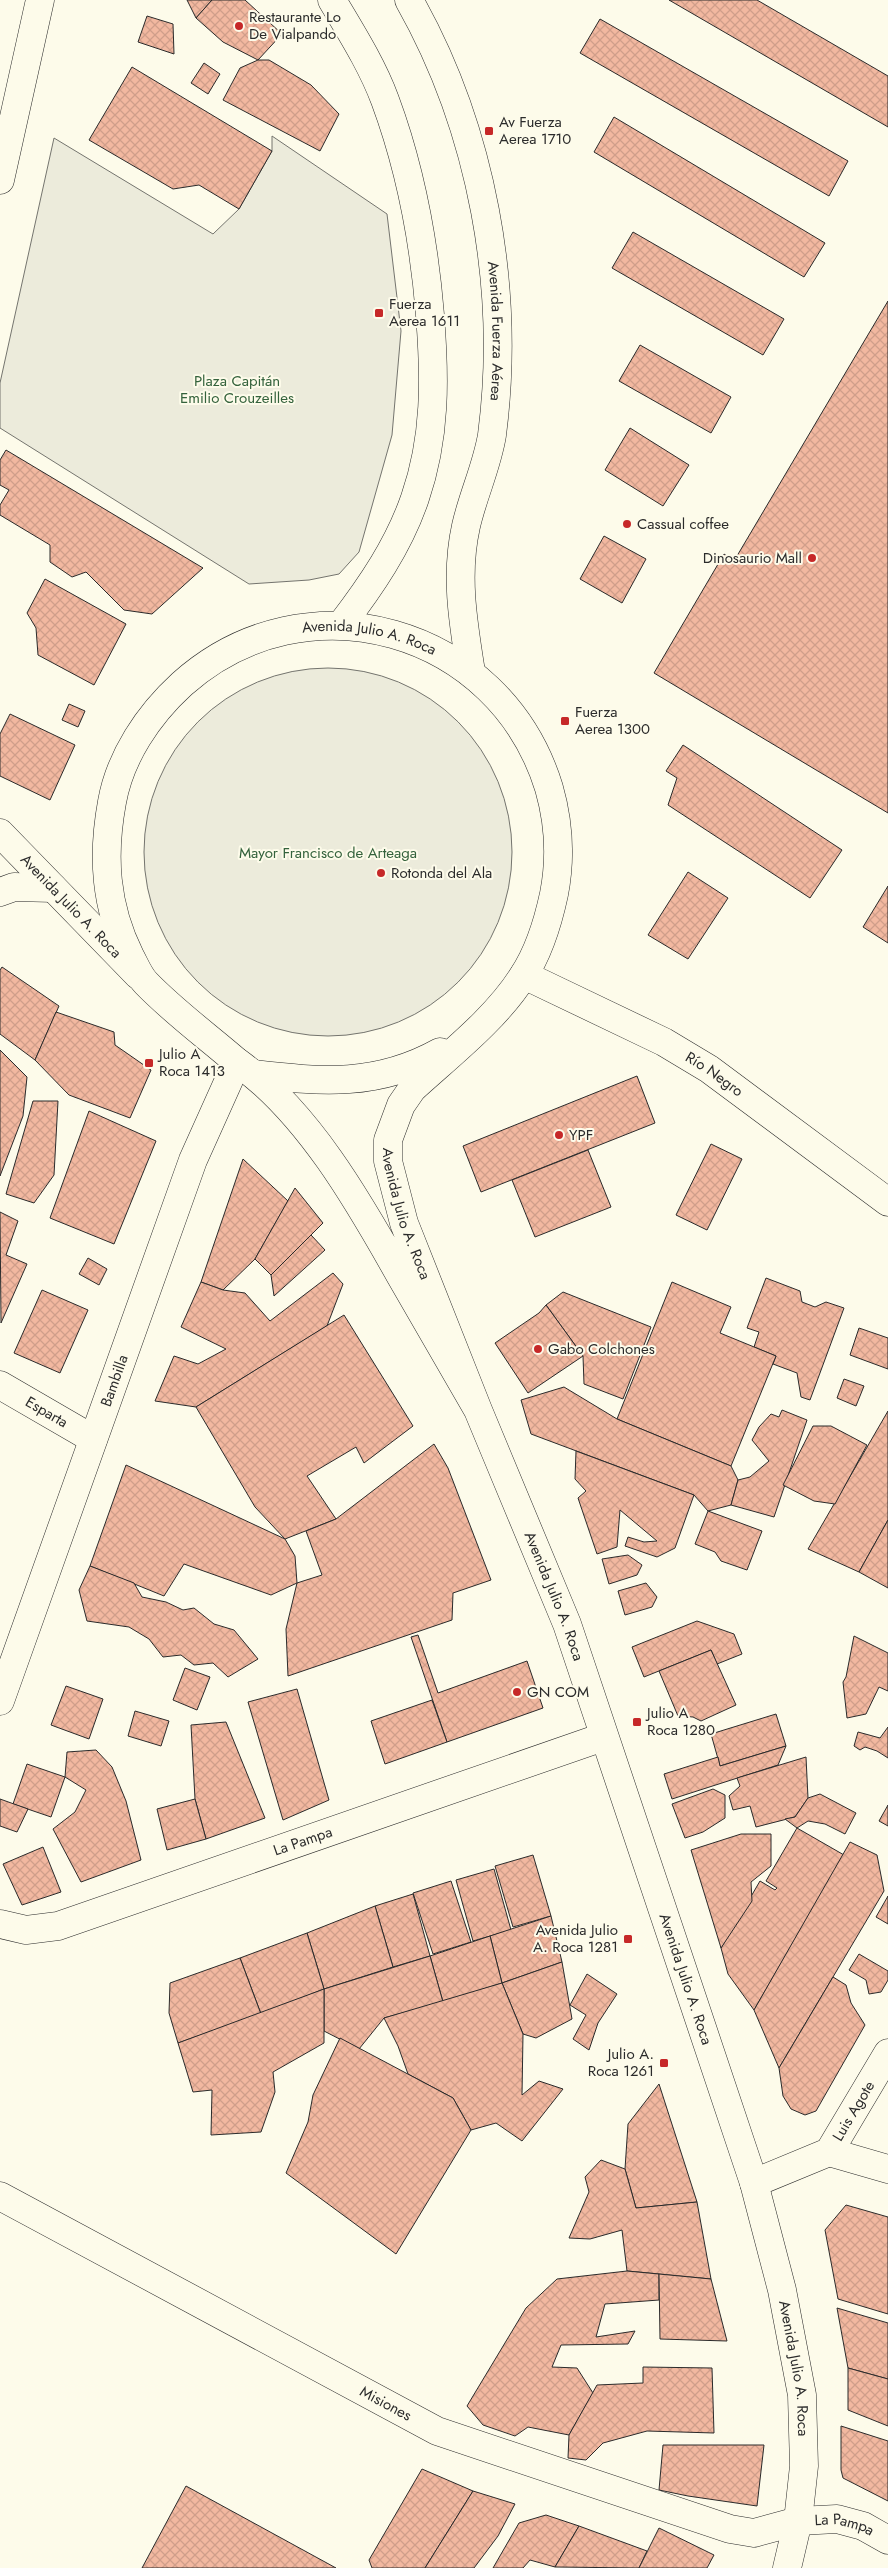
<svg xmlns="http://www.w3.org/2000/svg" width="888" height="2568" font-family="Jost,sans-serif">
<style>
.park{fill:#ecebdb;stroke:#74746e}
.building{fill:url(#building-cross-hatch);stroke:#2b2b2b}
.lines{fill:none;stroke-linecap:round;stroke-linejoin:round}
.street-casing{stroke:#2b2b2b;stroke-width:29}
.secondary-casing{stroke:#2b2b2b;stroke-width:29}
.primary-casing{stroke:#2b2b2b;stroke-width:29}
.street{stroke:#fdfbea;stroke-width:28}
.secondary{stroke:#fdfbea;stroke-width:28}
.primary{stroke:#fdfbea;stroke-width:28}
.poi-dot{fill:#c62828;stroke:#fdfbea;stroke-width:2}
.labels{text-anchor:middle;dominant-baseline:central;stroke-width:4;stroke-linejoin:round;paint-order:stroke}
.poi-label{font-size:15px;fill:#2b2b2b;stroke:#fdfbea;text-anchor:start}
.street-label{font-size:15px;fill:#2b2b2b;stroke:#fdfbea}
.park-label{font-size:15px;fill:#34623c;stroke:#fdfbea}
</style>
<defs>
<pattern id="building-cross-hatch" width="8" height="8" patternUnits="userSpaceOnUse" patternTransform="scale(1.25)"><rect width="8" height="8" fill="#f2b8a0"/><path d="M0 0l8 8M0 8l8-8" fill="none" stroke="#d09e8a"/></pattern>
</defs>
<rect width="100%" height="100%" fill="#fdfbea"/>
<g class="park">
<polygon points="272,136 387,214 401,331 392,435 359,552 339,574 309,580 249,584 0,428 0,383 54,138 213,234 239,209 272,151"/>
<circle cx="328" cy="852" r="184"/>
</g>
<g class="building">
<polygon points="187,0 212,0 196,18"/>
<polygon points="212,0 245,0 282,34 258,60 223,42 196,18"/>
<polygon points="669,0 757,0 888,76 888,127"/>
<polygon points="147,16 173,24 174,54 138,42"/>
<polygon points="600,19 848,161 829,196 580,53"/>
<polygon points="258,60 269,60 311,85 339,114 320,151 223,100 240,68"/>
<polygon points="204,63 220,74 208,94 191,83"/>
<polygon points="132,67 272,151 239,209 199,185 173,189 89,140"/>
<polygon points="614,117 825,243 804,277 594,152"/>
<polygon points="633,232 784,319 763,355 612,268"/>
<polygon points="888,301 888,813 654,673 724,554 734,561"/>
<polygon points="640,345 731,397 711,433 619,381"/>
<polygon points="630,428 689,465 663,506 605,470"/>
<polygon points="6,450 203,568 152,614 124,610 86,572 72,577 50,562 50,545 0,515 0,505 9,490 0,485 0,460"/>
<polygon points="604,536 646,559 622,603 580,579"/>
<polygon points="45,579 126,624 94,685 38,655 36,628 27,613"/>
<polygon points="69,704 85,711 78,727 62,720"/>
<polygon points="10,714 75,745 50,800 0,776 0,734"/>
<polygon points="683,745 842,850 810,898 668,805 677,778 666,771"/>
<polygon points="688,872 728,898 688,959 648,935"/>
<polygon points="888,886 888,943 863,927"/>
<polygon points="2,967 59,1006 35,1060 0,1034 0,970"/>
<polygon points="56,1012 114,1032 115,1045 151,1070 130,1118 69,1095 35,1060"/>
<polygon points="0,1050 27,1077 23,1116 0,1176"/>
<polygon points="637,1076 655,1123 481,1192 463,1146"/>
<polygon points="33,1101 58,1101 54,1175 34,1203 6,1194"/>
<polygon points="89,1111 156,1141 114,1244 50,1218"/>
<polygon points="711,1144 742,1159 707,1230 676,1215"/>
<polygon points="588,1150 611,1207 535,1237 512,1180"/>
<polygon points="243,1159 288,1201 255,1259 223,1290 201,1282"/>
<polygon points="295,1188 323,1223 271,1275 255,1259"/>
<polygon points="0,1212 18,1221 6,1255 27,1264 1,1323"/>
<polygon points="311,1235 325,1250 274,1296 271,1275"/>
<polygon points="88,1258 107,1269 99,1285 79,1274"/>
<polygon points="333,1273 343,1284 327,1326 196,1407 155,1401 174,1356 198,1364 226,1349 181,1327 201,1282 223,1290 245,1293 270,1321"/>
<polygon points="766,1278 800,1291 802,1302 815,1307 826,1302 844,1308 810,1400 801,1397 797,1373 773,1364 776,1356 754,1347 759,1332 747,1328"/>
<polygon points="672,1282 731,1307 720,1333 776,1356 731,1466 617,1419"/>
<polygon points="42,1290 88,1310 60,1373 14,1353"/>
<polygon points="563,1292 651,1327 623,1399 584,1384 583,1356 546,1305"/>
<polygon points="546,1305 583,1356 528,1393 495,1343 539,1313"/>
<polygon points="344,1315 413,1426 364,1463 356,1447 307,1476 336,1519 285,1539 255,1507 196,1407"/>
<polygon points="859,1328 888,1338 888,1369 850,1355"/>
<polygon points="844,1379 864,1386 856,1406 837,1398"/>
<polygon points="564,1387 617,1419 731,1466 738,1480 731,1505 708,1511 694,1495 531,1434 521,1400"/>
<polygon points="782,1410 807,1420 774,1517 731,1505 738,1480 750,1477 769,1461 752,1440 759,1427 771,1414 779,1417"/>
<polygon points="888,1411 888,1520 859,1572 808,1549"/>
<polygon points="813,1426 831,1426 867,1445 835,1504 814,1501 783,1485"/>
<polygon points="434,1444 448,1468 491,1580 453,1593 452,1620 288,1676 286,1629 297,1583 322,1575 306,1531 336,1519"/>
<polygon points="576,1451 694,1495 675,1548 657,1557 625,1546 628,1537 644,1542 657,1541 620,1510 617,1547 597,1554 578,1498 586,1491 575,1479"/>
<polygon points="126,1465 285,1539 295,1556 297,1583 271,1595 184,1564 164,1596 90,1566"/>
<polygon points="708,1511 762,1531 747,1570 721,1561 715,1552 695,1544"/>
<polygon points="888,1520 888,1588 859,1572"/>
<polygon points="628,1555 642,1565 637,1575 609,1584 602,1559"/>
<polygon points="90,1566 134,1583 142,1597 166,1602 183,1610 194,1608 214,1624 234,1630 258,1659 228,1677 213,1663 194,1665 181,1655 163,1657 149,1639 129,1627 87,1621 79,1590"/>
<polygon points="646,1583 657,1597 652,1607 625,1615 618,1591"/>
<polygon points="697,1621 734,1634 742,1654 717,1664 711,1650 644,1677 632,1647"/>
<polygon points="418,1635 438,1693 527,1661 543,1708 447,1742 411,1637"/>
<polygon points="854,1636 888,1653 888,1691 879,1687 866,1714 847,1718 843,1682 846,1677"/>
<polygon points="711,1650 736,1705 701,1721 693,1717 678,1716 659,1671"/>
<polygon points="185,1668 210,1677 197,1710 173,1700"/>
<polygon points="66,1686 103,1699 89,1739 51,1725"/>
<polygon points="297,1689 329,1800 283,1820 248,1702"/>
<polygon points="432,1700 447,1742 385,1764 371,1721"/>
<polygon points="135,1711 169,1721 161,1746 128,1736"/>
<polygon points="776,1714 786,1746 720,1766 711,1734"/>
<polygon points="226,1722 265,1818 206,1839 195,1799 191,1725"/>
<polygon points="888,1727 888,1758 877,1751 865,1747 860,1750 854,1746 858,1732 880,1738"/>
<polygon points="786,1746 778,1765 672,1799 664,1774 718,1757 720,1766"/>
<polygon points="96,1750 112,1767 126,1801 141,1860 81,1882 53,1829 75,1812 86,1790 65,1777 67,1752"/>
<polygon points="806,1757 808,1798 795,1817 756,1827 750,1806 733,1810 729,1796 740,1786 737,1778"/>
<polygon points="27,1764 65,1777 51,1817 13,1804"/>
<polygon points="713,1789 725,1795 725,1818 703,1832 685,1838 672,1804"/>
<polygon points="820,1794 856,1813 845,1834 825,1824 808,1821 797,1828 785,1819 795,1817 808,1798"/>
<polygon points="0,1799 28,1809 17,1832 0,1826"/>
<polygon points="195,1799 206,1839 167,1850 157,1809"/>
<polygon points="888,1805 888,1826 879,1821"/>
<polygon points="797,1828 844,1855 754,2010 728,1974 721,1948 760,1881 775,1890 777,1888 766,1881"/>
<polygon points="741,1834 771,1834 771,1866 751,1882 752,1901 721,1948 691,1850"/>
<polygon points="850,1842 877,1855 884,1891 779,2068 754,2010"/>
<polygon points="43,1847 61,1892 22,1905 3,1864"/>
<polygon points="533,1855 551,1916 513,1927 495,1866"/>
<polygon points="494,1869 511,1930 473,1941 456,1880"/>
<polygon points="451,1881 471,1942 433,1954 413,1893"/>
<polygon points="413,1894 430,1956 393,1967 375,1906"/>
<polygon points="888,1896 888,1924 876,1917"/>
<polygon points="375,1906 393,1967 324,1989 307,1933"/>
<polygon points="551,1916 562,1962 502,1983 490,1936"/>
<polygon points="307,1933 324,1989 261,2014 240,1958"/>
<polygon points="490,1936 502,1983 443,2002 430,1956"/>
<polygon points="859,1954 888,1971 888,1980 881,1992 869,1994 866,1980 849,1970"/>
<polygon points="430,1956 443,2002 384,2018 359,2049 324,2031 324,1989"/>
<polygon points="240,1958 261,2014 178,2043 169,2013 170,1983"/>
<polygon points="562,1962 572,2019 536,2038 523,2034 502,1983"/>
<polygon points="587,1974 617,1994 598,2023 589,2050 573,2039 586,2015 570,2005"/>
<polygon points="833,1977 846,1985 851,2003 865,2025 816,2111 805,2115 791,2109 783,2096 779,2068"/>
<polygon points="502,1983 523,2034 522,2095 539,2081 563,2089 522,2141 496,2123 471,2130 453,2098 408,2074 398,2046 384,2018"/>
<polygon points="324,1989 324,2043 273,2072 275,2092 261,2132 211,2135 212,2090 193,2092 178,2043"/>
<polygon points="340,2038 453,2098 471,2130 396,2254 286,2173 308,2122 313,2095"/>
<polygon points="659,2084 697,2202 636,2208 625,2169 628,2124"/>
<polygon points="601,2160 625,2169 636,2208 697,2202 711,2279 627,2271 622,2230 590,2239 569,2238 589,2192 585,2177"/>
<polygon points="846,2205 888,2217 888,2314 838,2299 825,2230"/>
<polygon points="627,2271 659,2274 659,2300 605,2304 596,2337 635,2331 628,2344 561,2345 552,2367 577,2368 593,2393 569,2435 528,2427 515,2436 483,2425 467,2406 526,2308 557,2279"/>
<polygon points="659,2274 711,2279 727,2341 660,2339"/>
<polygon points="837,2308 888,2323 888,2379 848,2368"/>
<polygon points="643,2367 712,2368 714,2433 647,2431 603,2443 586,2460 568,2458 569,2435 597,2385 643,2383"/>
<polygon points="848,2368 888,2379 888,2426 848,2410"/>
<polygon points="841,2426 888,2441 888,2501 843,2478 841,2470"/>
<polygon points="663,2445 764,2445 757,2506 688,2496 659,2490"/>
<polygon points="422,2469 473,2491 425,2568 372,2568 369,2560"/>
<polygon points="186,2486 336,2568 142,2568"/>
<polygon points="473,2491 515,2504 498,2536 474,2568 425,2568"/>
<polygon points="546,2515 579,2526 555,2567 530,2560 523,2568 493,2568 519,2523"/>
<polygon points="579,2526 647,2551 639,2568 555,2567"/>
<polygon points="659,2528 714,2555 707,2568 639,2568"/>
</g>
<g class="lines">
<g class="street-casing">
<g id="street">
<polyline points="0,892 14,887 53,888"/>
<path id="s1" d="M0,1385L93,1439"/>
<path id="s2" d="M0,1701L193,1160L237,1062"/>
<path id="s3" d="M0,1924L26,1930L58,1926L603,1737"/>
<polyline points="829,2152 888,2169"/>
<path id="s4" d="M0,2196L437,2431L730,2529L754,2533L798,2521L837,2519L863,2526L888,2540"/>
</g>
</g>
<g class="secondary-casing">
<g id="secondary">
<polyline points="0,180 40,0"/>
<path id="s5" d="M0,833L138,975"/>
<path id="s6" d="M524,975L664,1042L709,1069L888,1202"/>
<path id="s7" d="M754,2183L829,2152L888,2053"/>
</g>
</g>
<g class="primary-casing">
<g id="primary">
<path d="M332,0C351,32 372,65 385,100C411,170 424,241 430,315C435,378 436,437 415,498C399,545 371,586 341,625"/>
<path id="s8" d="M409,0C482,129 511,288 492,435C487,466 473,495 466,526C455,575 463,622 471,672"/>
<path d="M253,1074C322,1082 377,1087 440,1052"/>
<path id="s9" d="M478,1410C452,1365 426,1320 400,1275C359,1202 307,1111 237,1062C207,1036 174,1012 146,983C139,976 135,965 130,956C105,906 102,856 112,802C120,757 148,715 182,684C306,573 500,628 549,788C559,823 561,858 554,894C548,922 539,952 523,976C496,1019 449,1055 412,1089L401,1105L388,1140V1161L404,1223L478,1410L567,1624L754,2183L782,2290L802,2395L804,2466L798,2521L787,2568"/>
</g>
</g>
<use href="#street" class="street"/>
<use href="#secondary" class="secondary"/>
<use href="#primary" class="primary"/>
</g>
<g class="poi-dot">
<circle cx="239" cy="26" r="5"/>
<rect x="484" y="126" width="10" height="10" rx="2.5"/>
<rect x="374" y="308" width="10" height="10" rx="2.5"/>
<circle cx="627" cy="524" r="5"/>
<circle cx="812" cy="558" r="5"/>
<rect x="560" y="716" width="10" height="10" rx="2.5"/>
<circle cx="381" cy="873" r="5"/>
<rect x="144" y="1058" width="10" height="10" rx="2.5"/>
<circle cx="559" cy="1135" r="5"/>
<circle cx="538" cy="1349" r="5"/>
<circle cx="517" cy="1692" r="5"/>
<rect x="632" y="1717" width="10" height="10" rx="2.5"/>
<rect x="623" y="1934" width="10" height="10" rx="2.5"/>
<rect x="659" y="2058" width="10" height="10" rx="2.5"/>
</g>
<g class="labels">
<g class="poi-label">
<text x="249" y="17">Restaurante Lo<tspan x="249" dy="17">De Vialpando</tspan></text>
<text x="499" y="122">Av Fuerza<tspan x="499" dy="17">Aerea 1710</tspan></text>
<text x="389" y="304">Fuerza<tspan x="389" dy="17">Aerea 1611</tspan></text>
<text x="637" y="524">Cassual coffee</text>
<text x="802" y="558" text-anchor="end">Dinosaurio Mall</text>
<text x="575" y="712">Fuerza<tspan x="575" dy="17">Aerea 1300</tspan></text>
<text x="391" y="873">Rotonda del Ala</text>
<text x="159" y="1054">Julio A<tspan x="159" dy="17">Roca 1413</tspan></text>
<text x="569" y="1135">YPF</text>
<text x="548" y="1349">Gabo Colchones</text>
<text x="527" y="1692">GN COM</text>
<text x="647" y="1713">Julio A<tspan x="647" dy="17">Roca 1280</tspan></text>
<text x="618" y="1930" text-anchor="end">Avenida Julio<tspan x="618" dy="17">A. Roca 1281</tspan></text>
<text x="654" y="2054" text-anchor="end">Julio A.<tspan x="654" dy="17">Roca 1261</tspan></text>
</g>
<g class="street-label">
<text stroke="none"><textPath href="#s8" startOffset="346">Avenida Fuerza Aérea</textPath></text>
<text stroke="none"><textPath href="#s9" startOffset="1079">Avenida Julio A. Roca</textPath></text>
<text stroke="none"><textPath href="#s5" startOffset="102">Avenida Julio A. Roca</textPath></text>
<text stroke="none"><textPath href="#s6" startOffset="215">Río Negro</textPath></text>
<text stroke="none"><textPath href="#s9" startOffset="1818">Avenida Julio A. Roca</textPath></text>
<text stroke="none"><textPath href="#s2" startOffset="340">Bambilla</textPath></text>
<text stroke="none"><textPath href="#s1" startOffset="54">Esparta</textPath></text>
<text stroke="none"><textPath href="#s9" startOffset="2229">Avenida Julio A. Roca</textPath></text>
<text stroke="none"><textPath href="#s3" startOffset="318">La Pampa</textPath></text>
<text stroke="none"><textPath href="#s9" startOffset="2634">Avenida Julio A. Roca</textPath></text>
<text stroke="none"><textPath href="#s7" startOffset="129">Luis Agote</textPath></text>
<text stroke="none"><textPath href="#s9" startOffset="3039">Avenida Julio A. Roca</textPath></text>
<text stroke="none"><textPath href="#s4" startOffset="438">Misiones</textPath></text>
<text stroke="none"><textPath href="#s4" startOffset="922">La Pampa</textPath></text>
</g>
<g class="park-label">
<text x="237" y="381">Plaza Capitán<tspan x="237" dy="17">Emilio Crouzeilles</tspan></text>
<text x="328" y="853">Mayor Francisco de Arteaga</text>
</g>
</g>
</svg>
